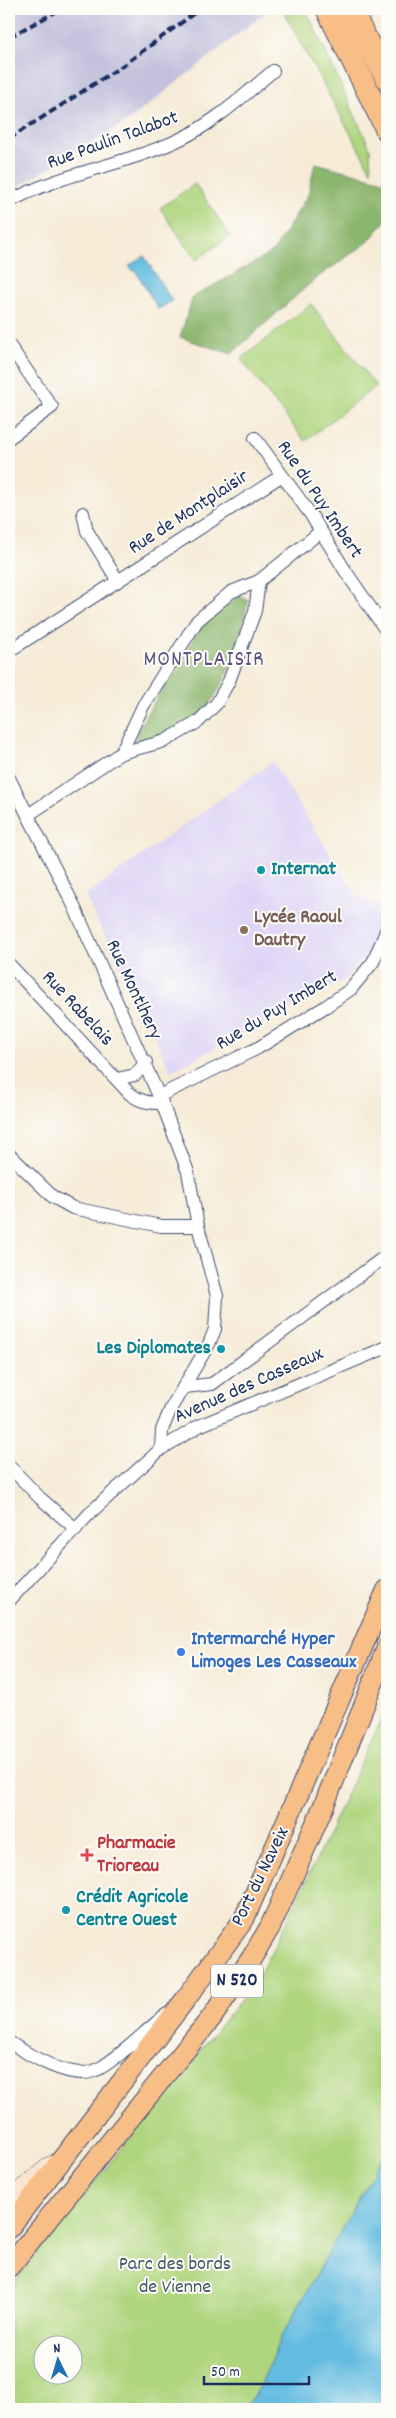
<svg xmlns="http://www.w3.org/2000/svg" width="396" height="2418" font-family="Dekko,sans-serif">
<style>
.built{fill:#ded5f6}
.industrial{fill:#c3c1dc}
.green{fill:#afd57e;stroke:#65826e;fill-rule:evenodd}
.forest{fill:#8bb66d;stroke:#537266}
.water{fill:#62bbe0;stroke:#3e759f}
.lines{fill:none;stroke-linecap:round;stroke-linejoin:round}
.street-casing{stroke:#3c4b70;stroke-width:14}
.secondary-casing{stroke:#3c4b70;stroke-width:19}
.primary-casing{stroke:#3c4b70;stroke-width:22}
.highway-casing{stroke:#3c4b70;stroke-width:24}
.street{stroke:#fff;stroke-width:12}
.secondary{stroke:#fce5cf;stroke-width:18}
.primary{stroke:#f7be88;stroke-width:20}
.highway{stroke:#f7be88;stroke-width:22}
.rail{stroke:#1b2f5e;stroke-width:4;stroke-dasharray:8 4;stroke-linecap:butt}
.culture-dot{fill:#0f9aa8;stroke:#fdfcf7;stroke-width:2}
.education-dot{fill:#8d6e63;stroke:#fdfcf7;stroke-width:2}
.shop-dot{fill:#3f7fe0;stroke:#fdfcf7;stroke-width:2}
.health-dot{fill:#e0444e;stroke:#fdfcf7;stroke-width:2}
.labels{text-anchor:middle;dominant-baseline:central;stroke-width:4;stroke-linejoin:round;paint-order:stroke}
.shield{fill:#fdfcf7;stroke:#5f6c8c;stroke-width:1}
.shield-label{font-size:19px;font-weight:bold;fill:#1b2f5e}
.street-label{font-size:20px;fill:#1b2f5e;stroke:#fdfcf7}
.culture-label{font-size:20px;font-weight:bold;fill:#0d838f;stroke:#fdfcf7;text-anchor:start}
.education-label{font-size:20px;font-weight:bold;fill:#785e54;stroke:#fdfcf7;text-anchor:start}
.shop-label{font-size:20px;font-weight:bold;fill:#366cbe;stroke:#fdfcf7;text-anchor:start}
.health-label{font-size:20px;font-weight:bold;fill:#be3a42;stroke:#fdfcf7;text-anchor:start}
.park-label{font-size:20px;fill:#405866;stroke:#fdfcf7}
.quarter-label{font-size:22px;letter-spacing:1px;fill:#5d5283;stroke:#fdfcf7}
</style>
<rect width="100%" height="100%" fill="#fdfcf7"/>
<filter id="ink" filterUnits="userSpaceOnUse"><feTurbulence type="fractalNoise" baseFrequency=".02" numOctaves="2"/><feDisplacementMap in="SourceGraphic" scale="10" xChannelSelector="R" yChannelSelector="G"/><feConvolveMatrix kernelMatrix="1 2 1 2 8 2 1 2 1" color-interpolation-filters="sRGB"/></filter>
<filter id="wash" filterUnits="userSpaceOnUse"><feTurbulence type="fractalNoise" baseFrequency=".0096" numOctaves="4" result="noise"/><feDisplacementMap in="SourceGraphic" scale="20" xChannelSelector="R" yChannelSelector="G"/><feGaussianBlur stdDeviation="1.12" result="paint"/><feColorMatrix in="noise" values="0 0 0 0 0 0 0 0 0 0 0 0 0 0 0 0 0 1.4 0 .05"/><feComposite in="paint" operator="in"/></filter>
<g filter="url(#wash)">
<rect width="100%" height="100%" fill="#f6ebd7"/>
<polygon class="built" points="272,762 357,896 387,907 387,966 367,953 345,979 171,1071 85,896"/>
<polygon class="industrial" points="9,9 270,9 128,121 9,192"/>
<g class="green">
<polygon points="284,9 304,9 310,18 370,148 371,171 283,11"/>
<polygon points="195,184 230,236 196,260 160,208"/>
<polygon points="311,304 376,386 305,441 241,359"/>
<path d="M387,1707V2149L281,2337L261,2385L245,2409H10L9,2289L256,1981L294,1907ZM42,2346H72V2376H42Z"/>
</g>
<g class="forest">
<polygon points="315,163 387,182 387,219 368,242 314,280 231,354 180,337 193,297 273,252 308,195"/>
<path d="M240,595L248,600C240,637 226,701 189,722C174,730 156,736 139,743L134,741L146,715L203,623Z"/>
</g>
<g class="water">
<polygon points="144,256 172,301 158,309 135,270 133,271 129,266"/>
<polygon points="387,2149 387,2409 245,2409 261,2385 281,2337"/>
</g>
</g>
<g filter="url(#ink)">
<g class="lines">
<g class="street-casing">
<g id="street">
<path d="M9,202C60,173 121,166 174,142C211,126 242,97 273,71"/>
<polyline points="9,345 52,407 9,438"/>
<polyline points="255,438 311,515 346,572 387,632"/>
<polyline points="83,513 87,531 118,581"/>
<polyline points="9,651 281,476"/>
<polyline points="121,753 143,706 197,621 231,592 259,581 320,532"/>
<polyline points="9,778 73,904 162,1103 188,1172 198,1226 217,1296 215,1329 209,1344 171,1408 162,1430 161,1449"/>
<polyline points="28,815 121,753 165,741 198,722 217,703 229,681 255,611 259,581"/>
<path d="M9,964L129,1093C140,1102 149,1103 162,1103"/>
<polyline points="117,1079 135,1075 146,1062"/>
<polyline points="159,1096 258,1048 325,1007 351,989 373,962 387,929"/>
<polyline points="9,1154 53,1197 73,1208 161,1226 198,1226"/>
<polyline points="185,1387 212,1384 387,1255"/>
<polyline points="9,1466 40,1498 76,1529"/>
<polyline points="9,1601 91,1512 161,1449 199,1426 387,1347"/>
<path d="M9,2042C29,2055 69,2080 94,2071C114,2063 148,2028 167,2014"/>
</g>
</g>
<g class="secondary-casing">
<polyline id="secondary" points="9,2200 51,2165"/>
</g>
<g class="primary-casing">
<g id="primary">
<polyline points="9,2228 185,2000 244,1919 387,1590"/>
<polyline points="9,2267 212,2017 251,1959 270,1927 285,1894 324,1805 387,1648"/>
</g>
</g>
<g class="highway-casing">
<g id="highway">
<polyline points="327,9 387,130"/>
<polyline points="350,9 387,79"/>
</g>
</g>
<use href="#street" class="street"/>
<use href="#secondary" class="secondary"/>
<use href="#primary" class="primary"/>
<use href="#highway" class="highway"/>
<g class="rail">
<polyline points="9,37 61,9"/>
<polyline points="9,139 125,64 200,9"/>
</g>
</g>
</g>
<g class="culture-dot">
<circle cx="261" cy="870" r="5"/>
<circle cx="221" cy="1349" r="5"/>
<circle cx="66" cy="1910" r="5"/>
</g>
<circle class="education-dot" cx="244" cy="930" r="5"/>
<circle class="shop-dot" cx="181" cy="1652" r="5"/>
<path class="health-dot" d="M84.5 1847.5h5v5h5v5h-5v5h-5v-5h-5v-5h5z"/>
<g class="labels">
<rect class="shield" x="211" y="1964.5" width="52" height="33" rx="4"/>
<g class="shield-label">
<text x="237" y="1981">N 520</text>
</g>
<g class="street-label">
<text transform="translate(113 141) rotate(-20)">Rue Paulin Talabot</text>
<text transform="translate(319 500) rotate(56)">Rue du Puy Imbert</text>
<text transform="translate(189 513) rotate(-33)">Rue de Montplaisir</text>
<text transform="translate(133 990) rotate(65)">Rue Montlhery</text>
<text transform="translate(77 1009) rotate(47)">Rue Rabelais</text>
<text transform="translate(277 1011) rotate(-31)">Rue du Puy Imbert</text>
<text transform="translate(249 1386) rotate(-24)">Avenue des Casseaux</text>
<text transform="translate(261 1877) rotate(-64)">Port du Naveix</text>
</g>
<g class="culture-label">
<text x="271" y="870">Internat</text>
<text x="211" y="1349" text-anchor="end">Les Diplomates</text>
<text x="76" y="1898">Crédit Agricole<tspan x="76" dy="23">Centre Ouest</tspan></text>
</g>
<g class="education-label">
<text x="254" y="918">Lycée Raoul<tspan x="254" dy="23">Dautry</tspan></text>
</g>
<g class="shop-label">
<text x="191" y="1640">Intermarché Hyper<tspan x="191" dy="23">Limoges Les Casseaux</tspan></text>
</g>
<g class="health-label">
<text x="97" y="1844">Pharmacie<tspan x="97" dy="23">Trioreau</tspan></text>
</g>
<g class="park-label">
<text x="175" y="2265">Parc des bords<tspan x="175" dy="23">de Vienne</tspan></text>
</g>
<g class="quarter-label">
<text x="204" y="660">MONTPLAISIR</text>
</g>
</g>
<rect width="396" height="2418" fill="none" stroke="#fdfcf7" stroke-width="30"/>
<g transform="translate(58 2360) rotate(355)"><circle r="24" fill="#fdfcf7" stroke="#a3aaba"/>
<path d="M0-4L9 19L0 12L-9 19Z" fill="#1f6fb2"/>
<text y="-8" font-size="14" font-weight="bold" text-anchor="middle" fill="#1b2f5e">N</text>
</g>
<path d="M204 2376v8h105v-8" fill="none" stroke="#1b2f5e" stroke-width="2.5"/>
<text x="211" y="2376" font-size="15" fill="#1b2f5e" stroke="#fdfcf7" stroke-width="4" paint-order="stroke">50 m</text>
</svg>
